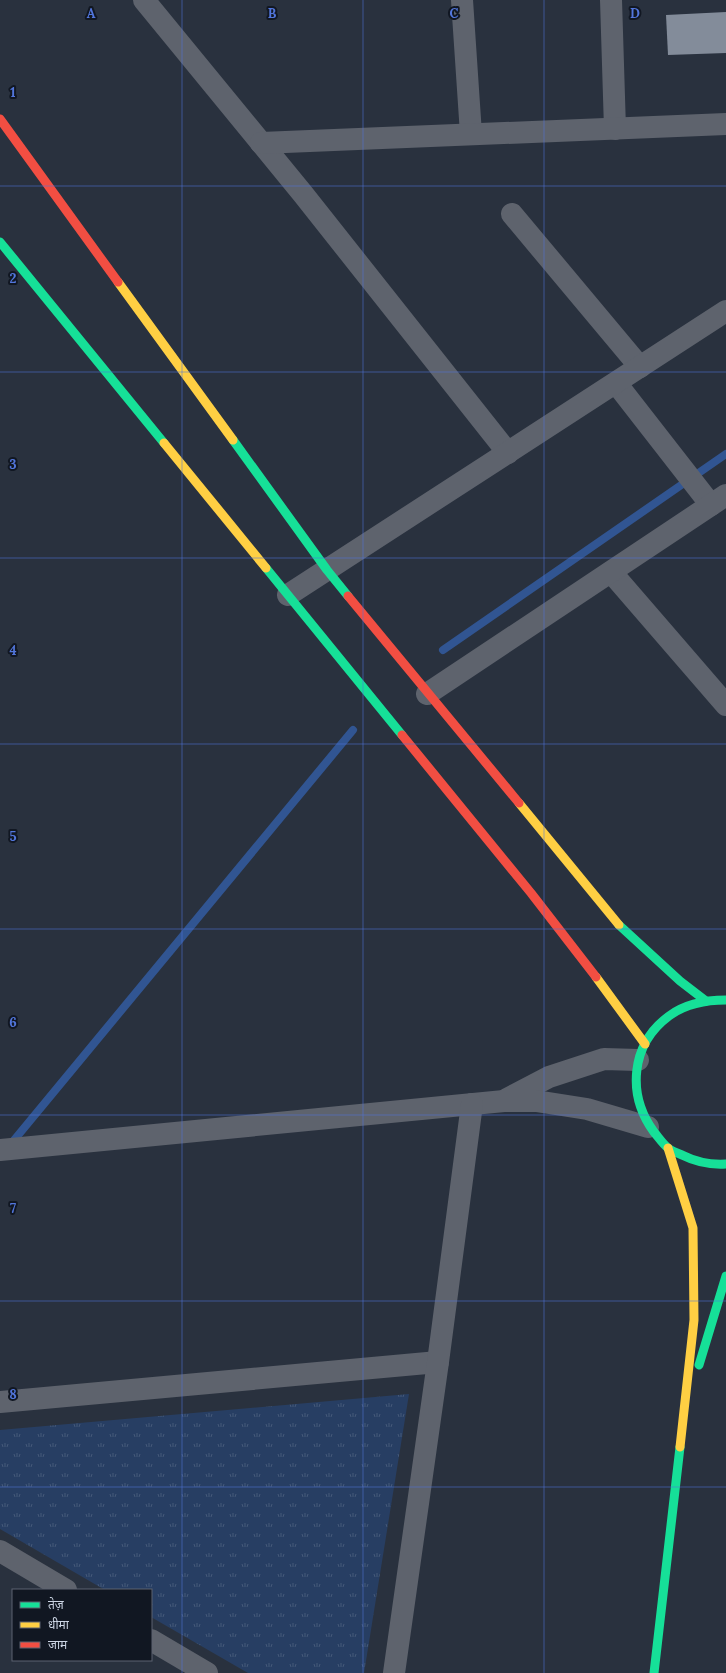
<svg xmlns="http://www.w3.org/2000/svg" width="726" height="1673" font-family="Lora,'Noto Sans Devanagari',serif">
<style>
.park{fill:url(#park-tufts)}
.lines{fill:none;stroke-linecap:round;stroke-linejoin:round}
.stream{stroke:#315592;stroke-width:8}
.building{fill:#838c9a}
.street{stroke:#5e636d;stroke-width:22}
.fast{stroke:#16e098;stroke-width:9}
.slow{stroke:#ffcf43;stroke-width:9}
.jam{stroke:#f24e42;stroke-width:9}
.grid{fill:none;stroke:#5276dc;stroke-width:1;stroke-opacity:0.55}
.grid-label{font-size:13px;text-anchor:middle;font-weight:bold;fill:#5276dc;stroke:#111722;stroke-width:4;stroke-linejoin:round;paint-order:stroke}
</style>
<defs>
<pattern id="park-tufts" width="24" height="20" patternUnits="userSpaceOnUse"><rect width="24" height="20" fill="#273e63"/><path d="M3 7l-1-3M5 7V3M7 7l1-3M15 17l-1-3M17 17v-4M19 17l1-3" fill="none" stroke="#455979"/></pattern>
</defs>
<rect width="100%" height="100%" fill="#29313e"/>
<polygon class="park" points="409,1394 364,1673 248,1673 151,1617 151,1590 105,1590 0,1529 0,1430"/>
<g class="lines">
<g class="stream">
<polyline points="443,650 726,454"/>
<polyline points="10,1145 353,730"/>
</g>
</g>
<polygon class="building" points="726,12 726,53 668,55 666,15"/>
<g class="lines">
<g class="street">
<polyline points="144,0 303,194 508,453"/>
<polyline points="462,0 471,134"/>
<polyline points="611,0 615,129"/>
<polyline points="261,143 726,124"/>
<polyline points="512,214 640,367"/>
<polyline points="616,383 711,505"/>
<polyline points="611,572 726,705"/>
<polyline points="288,595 726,311"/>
<polyline points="427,694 726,495"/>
<polyline points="507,1099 549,1077 604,1059 638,1060"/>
<polyline points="0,1150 504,1101 536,1101 587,1109 648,1127"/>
<polyline points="0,1402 438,1362"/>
<polyline points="0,1551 66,1590"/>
<polyline points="151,1640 207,1673"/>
<polyline points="394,1673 438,1362 472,1104"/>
</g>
<g class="fast">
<polyline points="0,242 164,443"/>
<polyline points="233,440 327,570 348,596"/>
<polyline points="266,568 402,735"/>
<polyline points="619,925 680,981 706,1001"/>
<path d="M726,1000C706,1000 685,1004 669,1016C630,1045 627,1095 654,1132C659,1138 663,1144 668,1148C672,1151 677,1153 682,1155C696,1162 710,1165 726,1164"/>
<polyline points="699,1365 726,1276"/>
<polyline points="654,1673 680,1447"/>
</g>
<g class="slow">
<polyline points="118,282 233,440"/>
<polyline points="164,443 266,568"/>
<polyline points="519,803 619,925"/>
<polyline points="596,977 645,1044"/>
<polyline points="668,1148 693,1228 694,1320 680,1447"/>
</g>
<g class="jam">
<polyline points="0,119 118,282"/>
<polyline points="348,596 519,803"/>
<polyline points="402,735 531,893 596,977"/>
</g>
</g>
<path class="grid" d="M182,0V1673M363,0V1673M544,0V1673M0,186H726M0,372H726M0,558H726M0,744H726M0,929H726M0,1115H726M0,1301H726M0,1487H726"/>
<g class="grid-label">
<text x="91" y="18">A</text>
<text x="272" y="18">B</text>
<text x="454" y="18">C</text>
<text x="635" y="18">D</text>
<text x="13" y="97">1</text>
<text x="13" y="283">2</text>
<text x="13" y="469">3</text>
<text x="13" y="655">4</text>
<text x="13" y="841">5</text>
<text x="13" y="1027">6</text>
<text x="13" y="1213">7</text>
<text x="13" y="1399">8</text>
</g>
<rect x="12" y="1589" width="140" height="72" fill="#111722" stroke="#5c6370"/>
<rect x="20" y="1602" width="20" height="6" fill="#16e098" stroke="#5c6370"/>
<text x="48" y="1609" font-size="12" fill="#ccd5e4">तेज़</text>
<rect x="20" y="1622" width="20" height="6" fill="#ffcf43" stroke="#5c6370"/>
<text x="48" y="1629" font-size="12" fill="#ccd5e4">धीमा</text>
<rect x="20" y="1642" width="20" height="6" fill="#f24e42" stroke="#5c6370"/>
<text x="48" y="1649" font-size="12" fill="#ccd5e4">जाम</text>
</svg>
